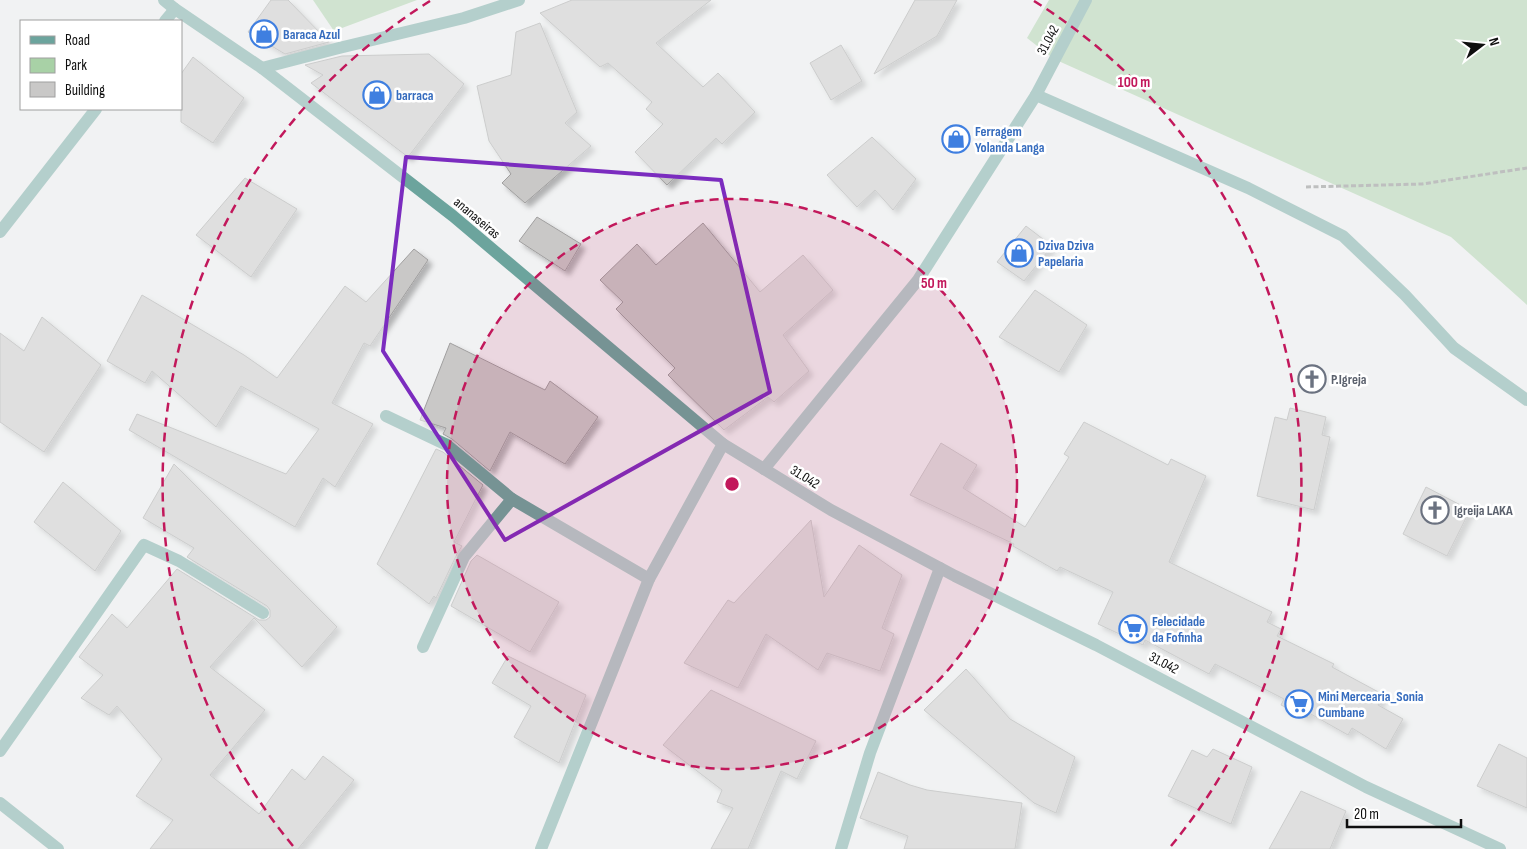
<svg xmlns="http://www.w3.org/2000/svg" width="1527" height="849" font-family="'Sofia Sans Condensed',sans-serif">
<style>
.green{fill:#a8d1a6}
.building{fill:#c9c8c7;stroke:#a09f9f;filter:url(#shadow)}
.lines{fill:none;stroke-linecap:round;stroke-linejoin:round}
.path{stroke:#818182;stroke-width:3;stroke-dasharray:5 2.5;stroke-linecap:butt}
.minor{stroke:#6ca49d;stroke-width:12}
.marked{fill:none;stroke:#7b2cbf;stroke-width:4;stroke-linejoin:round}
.ring{fill:none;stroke:#c2185b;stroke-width:2.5;stroke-dasharray:9 6}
.labels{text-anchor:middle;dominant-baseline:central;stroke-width:5;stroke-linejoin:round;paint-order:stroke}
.shop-label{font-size:14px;font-weight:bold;fill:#366cbe;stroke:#fff;text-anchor:start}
.street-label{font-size:14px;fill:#0f0f0f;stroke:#fff}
.worship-label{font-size:14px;font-weight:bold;fill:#5b616d;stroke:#fff;text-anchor:start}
.centre{fill:#c2185b;stroke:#fff;stroke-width:2.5}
.ring-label{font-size:15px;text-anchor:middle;font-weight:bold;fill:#c2185b;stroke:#fff;stroke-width:5;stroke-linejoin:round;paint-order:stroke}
</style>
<defs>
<filter id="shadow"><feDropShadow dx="4.5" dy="4.5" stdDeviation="2.5" flood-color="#0004"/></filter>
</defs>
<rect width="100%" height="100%" fill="#f1f2f3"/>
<g class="green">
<polygon points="313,0 417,0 334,31"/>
<polygon points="1049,0 1527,0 1527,305 1451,237 1054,59 1027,38"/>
</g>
<g class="building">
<polygon points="271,0 288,0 329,42 285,54 248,32"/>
<polygon points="572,0 711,0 656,43 703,87 718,73 755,112 722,144 716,138 667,185 635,152 663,124 646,109 652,102 608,63 600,67 540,13"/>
<polygon points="915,0 957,0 937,36 874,74"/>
<polygon points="540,23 577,112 565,123 591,146 525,203 502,183 511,174 489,141 477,86 511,75 516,32"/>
<polygon points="841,45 862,81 831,100 810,63"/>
<polygon points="429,54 464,84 408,157 311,83 323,75 305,65 342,56"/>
<polygon points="193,57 244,98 213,143 181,122 181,74"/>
<polygon points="872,137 916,179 893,210 875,190 857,207 827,175"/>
<polygon points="245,178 297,209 251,277 196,235"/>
<polygon points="537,217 581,244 565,271 519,241"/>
<polygon points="703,223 760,292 803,255 833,290 783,335 809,371 774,402 768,397 724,430 668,375 675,368 616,309 623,302 600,280 637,244 656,265"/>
<polygon points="1026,226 1052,246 1024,281 997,262"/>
<polygon points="414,249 428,260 370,346 364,343 332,403 373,424 335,487 323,478 295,527 129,430 137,414 286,474 319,429 241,386 216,427 152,371 145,383 107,361 142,295 244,355 277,378 345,286 366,302"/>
<polygon points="1035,290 1087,325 1059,372 999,337"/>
<polygon points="42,317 101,365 44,452 0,422 0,333 24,351"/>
<polygon points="450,343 545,390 550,381 598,417 565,464 510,432 490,471 452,439 443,434 446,428 420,420"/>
<polygon points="1290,408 1326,417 1322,435 1330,437 1314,510 1257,496 1275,417 1287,420"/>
<polygon points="1084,422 1168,465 1171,459 1206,476 1169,562 1272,612 1267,622 1281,629 1277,636 1334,664 1332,667 1384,695 1378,705 1403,719 1386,749 1352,728 1348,735 1309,713 1307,718 1281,705 1284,699 1215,664 1209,674 1145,640 1143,645 1098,624 1113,592 1060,567 1057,571 1013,546 1014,544 910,495 941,443 977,465 963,488 1025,527 1069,457 1064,454"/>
<polygon points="436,449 443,452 483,485 454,542 462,546 457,554 436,598 434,596 429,604 377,564"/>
<polygon points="174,464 337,627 302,667 254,618 210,667 265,710 210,775 259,814 292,769 305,780 323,756 354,780 298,849 150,849 173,820 136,796 162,759 117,706 109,715 81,698 103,675 79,657 112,614 127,628 177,569 259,620 266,620 270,617 270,610 267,606 187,557 194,548 143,518"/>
<polygon points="63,482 121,531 95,571 34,522"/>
<polygon points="1426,487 1470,510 1447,556 1403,534"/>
<polygon points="811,520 824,597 859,545 902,575 882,628 894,634 880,671 827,653 818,670 766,634 738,688 684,663 728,600 734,603"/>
<polygon points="477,555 559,602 530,652 451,606 471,561"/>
<polygon points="508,656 586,695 559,763 514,737 531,706 492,683"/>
<polygon points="966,669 1010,719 1075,757 1056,813 1034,803 924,710"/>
<polygon points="711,690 816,741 797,779 781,771 748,849 711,849 733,808 717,802 722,790 663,745"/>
<polygon points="1499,744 1527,758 1527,808 1477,786"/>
<polygon points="1213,749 1252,767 1231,824 1168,796 1192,750 1207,757"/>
<polygon points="878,772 910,785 927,790 1022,803 1015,849 904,849 908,836 860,818"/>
<polygon points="1301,791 1346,811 1330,849 1269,849"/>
</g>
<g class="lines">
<polyline class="path" points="1306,187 1422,184 1527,168"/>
<g class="minor">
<polyline points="164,0 175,9 262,68 453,216 723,444 831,510 955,576 1096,645 1366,787 1500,849"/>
<polyline points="165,21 175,9"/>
<polyline points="262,68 339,48 464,18 519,0"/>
<polyline points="1036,95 1248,188 1343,236 1405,295 1454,348 1527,400"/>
<polyline points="0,232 96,109"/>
<polyline points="386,416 447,445 512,499"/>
<polyline points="764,469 918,280 1036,95 1086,0"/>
<polyline points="423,647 464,557 512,499 649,579"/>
<polyline points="0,751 144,545 179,561 263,613"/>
<polyline points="0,803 58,849"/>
<polyline points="541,849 649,579 723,444"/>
<polyline points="841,849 870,753 940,568"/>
</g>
</g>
<path d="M0 0H1527V849H0ZM406,157L721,180L770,392L505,540L383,351Z" fill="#f1f2f3" fill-opacity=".55" fill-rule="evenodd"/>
<path class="marked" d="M406,157L721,180L770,392L505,540L383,351Z"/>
<circle cx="732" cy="484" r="285" fill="#c2185b" fill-opacity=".12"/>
<g class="ring">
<circle cx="732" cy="484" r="285"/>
<path d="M293 846A569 569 0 0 1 430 1M1034 1A569 569 0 0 1 1171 846"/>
</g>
<defs>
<g id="shop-ring" transform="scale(1.4375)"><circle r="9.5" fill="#fff" stroke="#3f7fe0" stroke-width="1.5"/><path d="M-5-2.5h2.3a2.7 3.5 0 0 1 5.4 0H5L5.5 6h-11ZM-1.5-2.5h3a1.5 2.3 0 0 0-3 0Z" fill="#3f7fe0"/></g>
<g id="church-ring" transform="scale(1.4375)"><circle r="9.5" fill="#fff" stroke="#6b7280" stroke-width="1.5"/><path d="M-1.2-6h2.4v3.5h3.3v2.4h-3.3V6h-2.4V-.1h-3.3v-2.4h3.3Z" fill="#6b7280"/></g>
<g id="supermarket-ring" transform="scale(1.4375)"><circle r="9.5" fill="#fff" stroke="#3f7fe0" stroke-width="1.5"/><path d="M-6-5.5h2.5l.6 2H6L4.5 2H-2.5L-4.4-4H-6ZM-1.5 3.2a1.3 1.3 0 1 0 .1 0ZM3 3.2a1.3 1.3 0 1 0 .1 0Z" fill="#3f7fe0"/></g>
</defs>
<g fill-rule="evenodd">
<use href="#shop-ring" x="264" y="34"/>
<use href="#shop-ring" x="377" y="95"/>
<use href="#shop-ring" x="956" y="139"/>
<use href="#shop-ring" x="1019" y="253"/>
<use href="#church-ring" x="1312" y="379"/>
<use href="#church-ring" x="1435" y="510"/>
<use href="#supermarket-ring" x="1133" y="629"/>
<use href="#supermarket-ring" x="1299" y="704"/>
</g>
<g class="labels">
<g class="shop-label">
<text x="283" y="34">Baraca Azul</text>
<text x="396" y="95">barraca</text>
<text x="975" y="131">Ferragem<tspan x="975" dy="16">Yolanda Langa</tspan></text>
<text x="1038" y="245">Dziva Dziva<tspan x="1038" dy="16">Papelaria</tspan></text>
<text x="1152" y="621">Felecidade<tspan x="1152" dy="16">da Fofinha</tspan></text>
<text x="1318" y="696">Mini Mercearia_Sonia<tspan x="1318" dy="16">Cumbane</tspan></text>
</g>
<g class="street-label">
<text transform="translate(1048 40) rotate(-62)">31.042</text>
<text transform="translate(477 218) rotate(40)">ananaseiras</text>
<text transform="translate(805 477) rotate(32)">31.042</text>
<text transform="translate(1164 663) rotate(28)">31.042</text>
</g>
<g class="worship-label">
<text x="1331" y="379">P.Igreja</text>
<text x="1454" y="510">Igreija LAKA</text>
</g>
</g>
<circle cx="732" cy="484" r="8" class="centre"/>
<g class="ring-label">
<text x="1134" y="87">100 m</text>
<text x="934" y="288">50 m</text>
</g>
<rect x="20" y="20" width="162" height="90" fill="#ffffff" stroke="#9f9f9f"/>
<rect x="30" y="36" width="25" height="8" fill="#6ca49d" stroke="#9f9f9f"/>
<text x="65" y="45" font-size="15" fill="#0f0f0f">Road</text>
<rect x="30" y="58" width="25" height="15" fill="#a8d1a6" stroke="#9f9f9f"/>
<text x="65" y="70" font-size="15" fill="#0f0f0f">Park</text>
<rect x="30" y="82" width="25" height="15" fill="#c9c8c7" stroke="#9f9f9f"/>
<text x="65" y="95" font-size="15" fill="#0f0f0f">Building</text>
<g transform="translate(1482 45) rotate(74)" stroke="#ffffff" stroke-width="4" paint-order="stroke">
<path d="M0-4L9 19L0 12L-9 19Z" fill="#0f0f0f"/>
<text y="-8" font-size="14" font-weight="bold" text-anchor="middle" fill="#0f0f0f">N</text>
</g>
<path d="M1347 819v8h114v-8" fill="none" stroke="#0f0f0f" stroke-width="2.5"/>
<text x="1354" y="819" font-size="15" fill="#0f0f0f" stroke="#ffffff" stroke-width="4" paint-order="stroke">20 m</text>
</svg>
